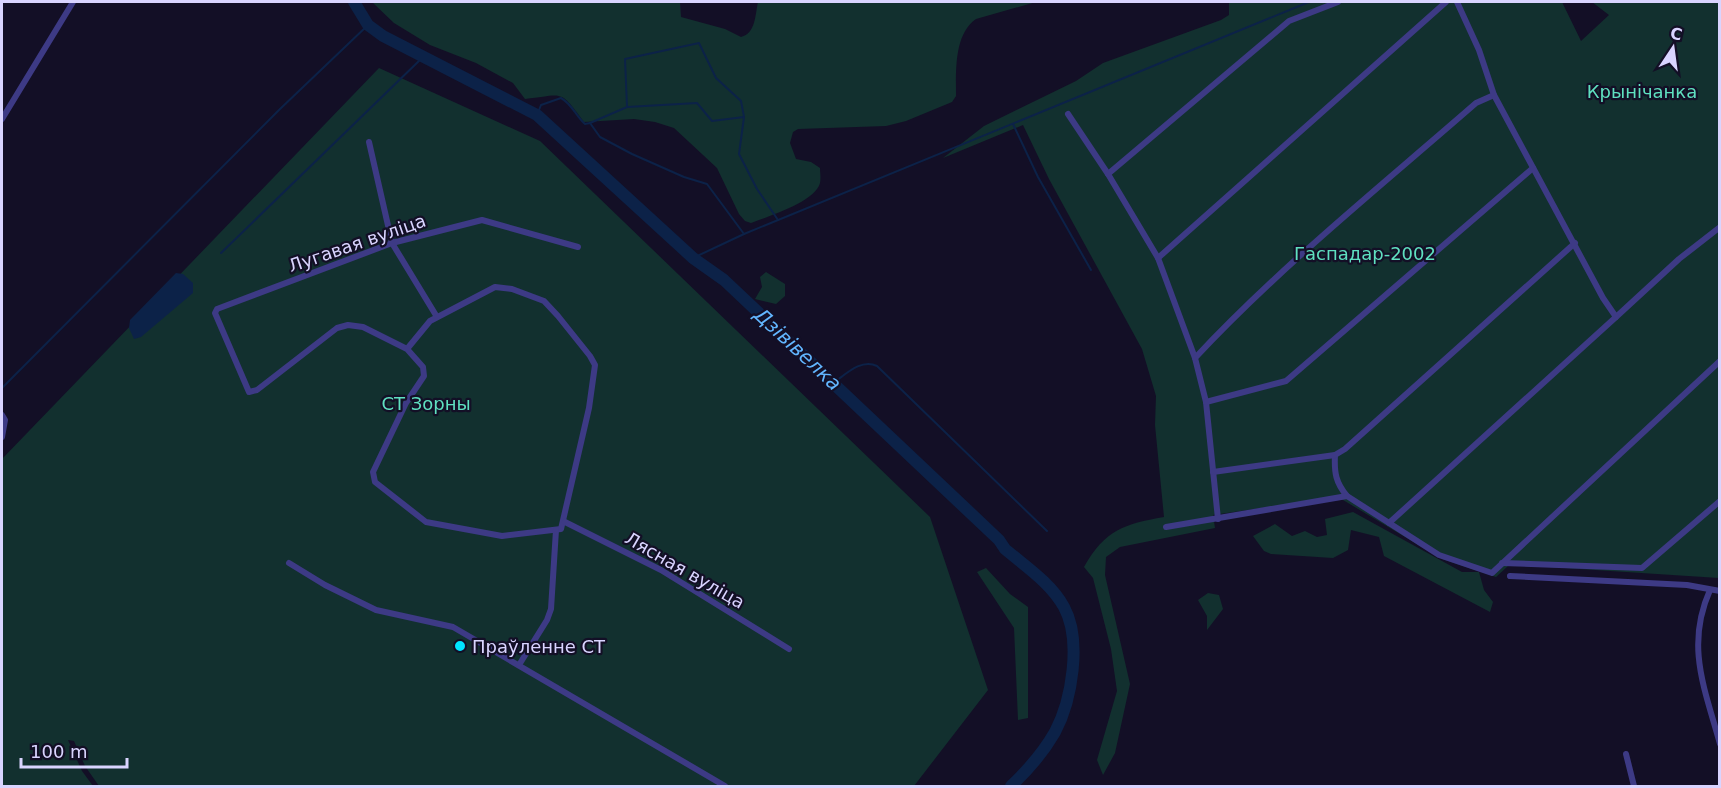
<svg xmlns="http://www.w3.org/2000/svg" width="1721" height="788" font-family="'DejaVu Sans',sans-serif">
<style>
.green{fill:#12302f}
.water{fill:#0c2248}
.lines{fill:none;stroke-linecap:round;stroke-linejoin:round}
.stream{stroke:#0c2248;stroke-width:2}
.river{stroke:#0c2248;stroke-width:12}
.minor{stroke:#3d3a85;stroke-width:6}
.poi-dot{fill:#00e5ff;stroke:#130f26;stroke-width:2}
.labels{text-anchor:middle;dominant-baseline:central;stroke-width:4.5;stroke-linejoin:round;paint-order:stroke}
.park-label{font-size:18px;fill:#5fe0c0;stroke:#130f26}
.street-label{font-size:18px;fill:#d9d4ff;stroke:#130f26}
.poi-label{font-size:18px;fill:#d9d4ff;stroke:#130f26;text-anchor:start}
.water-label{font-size:20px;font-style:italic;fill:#62b6ff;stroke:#130f26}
</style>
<rect width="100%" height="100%" fill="#130f26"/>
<g class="green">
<path d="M372,2H680L681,17L725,29L741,37C756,33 755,15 758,2H1036L976,19C954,34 956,71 956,96L952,102L906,121L886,126L798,129L793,132L790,143L796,159L811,162L820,168C820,172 821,178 820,183C815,202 769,216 751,223L745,221L739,214L717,168L674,128L655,122L634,119L584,122C559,88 564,95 525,99L513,83L476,63L430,45L394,23Z"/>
<path d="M1229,2H1562L1581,41L1609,15L1592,2H1719V578L1533,566H1508L1496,577L1442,559L1338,497L1213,515L1215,528L1120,547L1106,557L1105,575L1130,684L1115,753L1103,775L1097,760L1117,691L1111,649L1093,578L1084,567C1105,530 1124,524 1164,517L1155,425L1156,396L1142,349L1049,179L1023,125L943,158L984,126L1076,81L1103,63L1221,20L1229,15Z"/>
<polygon points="379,68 540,141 930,517 988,690 914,786 99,786 85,766 74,741 68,740 82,771 93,786 2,786 2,459"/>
<polygon points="766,272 785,284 785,296 776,304 755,299 762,287 760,277"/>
<polygon points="1353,512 1462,572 1479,572 1484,590 1493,602 1490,612 1384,556 1379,537 1351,530 1348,550 1333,558 1271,554 1264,551 1253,536 1275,524 1292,536 1305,531 1317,537 1327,535 1325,519"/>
<polygon points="986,568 1010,594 1028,607 1028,718 1018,720 1014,628 977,572"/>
<polygon points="1208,593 1219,595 1223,609 1207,630 1207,616 1198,600"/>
</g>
<polygon class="water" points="176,273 183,274 193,283 193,293 141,337 134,339 129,328 130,320"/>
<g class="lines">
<g class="stream">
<polyline points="627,107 697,103 712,121 744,117"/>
<path d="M537,115L541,105L561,98C572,104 576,116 585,124L590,123L600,137L632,154L684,177L707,184L744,234"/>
<polyline points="590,123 627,107 625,59 699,43 716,78 741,101 744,117 739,154 757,189 778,220"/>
<polyline points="1013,124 1038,177 1091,270"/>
<polyline points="221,253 422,58"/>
<polyline points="693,258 744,234 1309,2"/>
<path d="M832,384C845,375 861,358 877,366L1047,531"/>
<polyline points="2,388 279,110 368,25"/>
</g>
<path class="river" d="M354,2L368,25L383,36L537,115L693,258L724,280L999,540L1005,549C1025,566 1051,583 1064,607C1082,640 1072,700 1055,732C1043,753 1028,770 1011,786"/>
<g class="minor">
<polyline points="1068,114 1108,174 1158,258 1195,358 1206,402 1218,519"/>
<polyline points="2,119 73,2"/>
<polyline points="369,142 392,243 437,317"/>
<polyline points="1108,174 1289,21 1338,2"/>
<polyline points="1158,258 1446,2"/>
<polyline points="1616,317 1679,259 1720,227"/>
<polyline points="407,349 430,321 495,287 512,289 544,301 558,316 590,356 595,365 589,408 561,529 502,536 426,522 375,482 373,472 406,403 424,376 423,367 407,349 363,327 348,325 337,328 257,390 249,392 215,313 217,309 392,243 482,220 578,247"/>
<path d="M1195,358C1281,266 1381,186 1476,103L1494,95"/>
<polyline points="1206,402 1286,381 1533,168"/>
<polyline points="2,415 5,420 2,437"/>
<path d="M1335,455C1334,473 1336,483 1347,496L1439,555L1492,573L1720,361"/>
<polyline points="1213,472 1335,455 1345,449 1575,243"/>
<polyline points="565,522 661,570 789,649"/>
<polyline points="1389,523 1616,317 1603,298 1494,95 1479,50 1457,2"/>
<polyline points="1166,527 1347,496"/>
<polyline points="289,563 325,585 376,610 453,627 725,786"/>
<polyline points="1502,563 1642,568 1720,501"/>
<polyline points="1510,576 1687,585 1720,591"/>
<path d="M1710,590C1685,646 1705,689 1720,744"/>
<polyline points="519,665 547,620 551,609 556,530"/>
<polyline points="1626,754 1634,786"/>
</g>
</g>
<circle class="poi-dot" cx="460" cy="646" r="6"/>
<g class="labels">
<g class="park-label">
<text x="1642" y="91">Крынічанка</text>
<text x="1365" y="253">Гаспадар-2002</text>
<text x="426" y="403">СТ Зорны</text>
</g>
<g class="street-label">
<text transform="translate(357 243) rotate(-19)">Лугавая вуліца</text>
<text transform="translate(685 570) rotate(30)">Лясная вуліца</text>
</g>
<g class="poi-label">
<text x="472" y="646">Праўленне СТ</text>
</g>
<g class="water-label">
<text transform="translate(798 349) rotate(43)">Дзівівелка</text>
</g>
</g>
<rect width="1721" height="788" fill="none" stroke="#d9d4ff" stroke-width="6"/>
<g transform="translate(1673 48) rotate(13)" stroke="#130f26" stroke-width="4.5" paint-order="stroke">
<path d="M0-4.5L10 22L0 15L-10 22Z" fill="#d9d4ff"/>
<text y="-9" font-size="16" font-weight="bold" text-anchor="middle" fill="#d9d4ff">С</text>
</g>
<path d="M21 758v9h106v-9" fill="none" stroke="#d9d4ff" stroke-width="3"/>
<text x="30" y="758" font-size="18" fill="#d9d4ff" stroke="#130f26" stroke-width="4.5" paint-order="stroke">100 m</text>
</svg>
